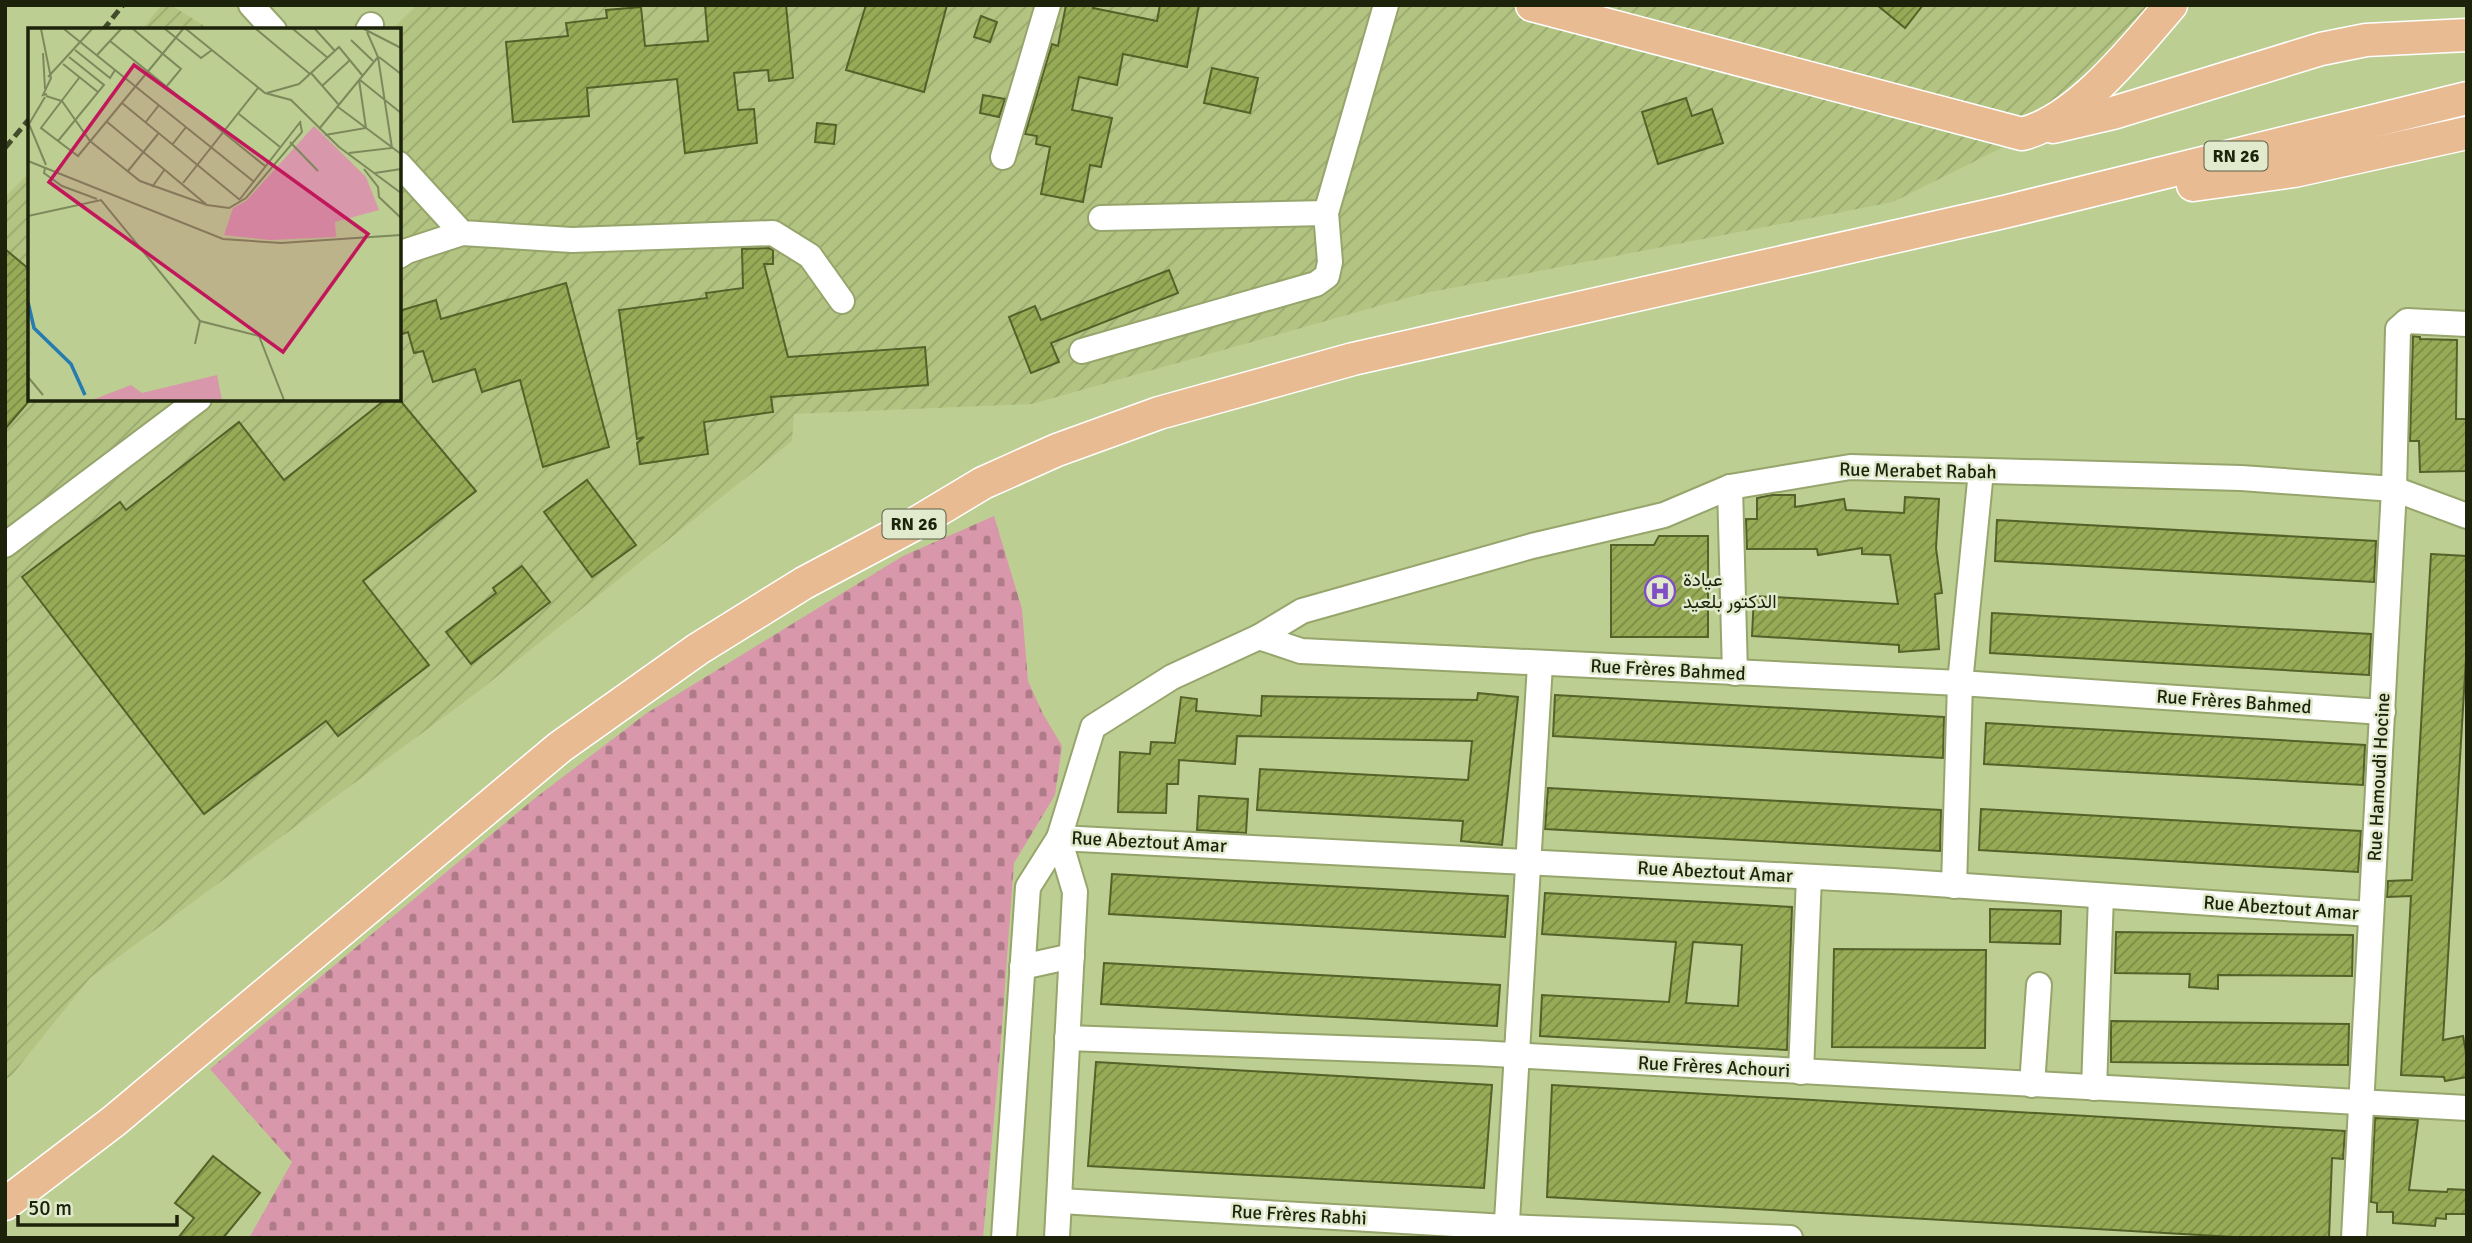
<svg xmlns="http://www.w3.org/2000/svg" width="2472" height="1243" font-family="Signika,Vazirmatn,sans-serif">
<style>
.industrial{fill:url(#industrial-furrows)}
.cemetery{fill:url(#cemetery-stones)}
.building{fill:url(#building-hatch);stroke:#546129;stroke-width:2;fill-rule:evenodd}
.lines{fill:none;stroke-linecap:round;stroke-linejoin:round}
.minor-casing{stroke:#96a56b;stroke-width:28}
.major-casing{stroke:#fff;stroke-width:35}
.minor{stroke:#fff;stroke-width:24}
.major{stroke:#e9bb92;stroke-width:32}
.rail{stroke:#444b2b;stroke-width:5;stroke-dasharray:10 5;stroke-linecap:butt}
.labels{text-anchor:middle;dominant-baseline:central;stroke-width:5;stroke-linejoin:round;paint-order:stroke}
.shield{fill:#e1eacc;stroke:#585e45;stroke-width:2}
.shield-label{font-size:18px;font-weight:bold;fill:#1d220b}
.street-label{font-size:19px;fill:#1d220b;stroke:#e1eacc}
.poi-label{font-size:19px;fill:#1d220b;stroke:#e1eacc;text-anchor:start}
.inset-river{fill:none;stroke:#267cb0;stroke-width:3.5}
.inset-road{fill:none;stroke:#7d895c;stroke-width:2}
.view{fill:#c2185b;fill-opacity:0.15;stroke:#c2185b;stroke-width:3.5}
.inset-edge{fill:none;stroke:#1d220b;stroke-width:3.5}
</style>
<defs>
<pattern id="industrial-furrows" width="10" height="10" patternUnits="userSpaceOnUse" patternTransform="scale(1.75)"><rect width="10" height="10" fill="#b3c482"/><path d="M-1 1l2-2M0 10L10 0M9 11l2-2" fill="none" stroke="#9aa86f"/></pattern>
<pattern id="cemetery-stones" width="16" height="16" patternUnits="userSpaceOnUse" patternTransform="scale(1.75)"><rect width="16" height="16" fill="#d897aa"/><path d="M2 7V4a2 2 0 0 1 4 0v3zM10 15v-3a2 2 0 0 1 4 0v3z" fill="#af7b89"/></pattern>
<pattern id="building-hatch" width="6" height="6" patternUnits="userSpaceOnUse" patternTransform="scale(1.75)"><rect width="6" height="6" fill="#97ab57"/><path d="M-1 1l2-2M0 6l6-6M5 7l2-2" fill="none" stroke="#7b8b46"/></pattern>
</defs>
<rect width="100%" height="100%" fill="#bdce92"/>
<g class="industrial">
<polygon points="161,5 171,5 211,30 142,30"/>
<polygon points="417,5 2192,5 2114,92 1893,202 1421,294 1032,404 794,414 792,441 475,694 90,978 12,1075 5,1080 5,197 30,172 30,399 399,399 399,30 392,30"/>
</g>
<polygon class="cemetery" points="994,516 1022,609 1028,681 1043,714 1062,746 1055,795 1014,863 1000,1053 983,1238 249,1238 292,1162 210,1069 534,799 647,713 903,556"/>
<g class="building">
<polygon points="705,5 786,5 793,78 769,81 768,70 734,73 738,110 754,109 757,143 685,153 677,79 587,88 589,116 513,122 506,42 568,36 566,23 607,18 606,10 641,7 645,46 708,41"/>
<polygon points="866,5 947,5 924,92 846,70"/>
<polygon points="1066,5 1094,5 1093,8 1157,21 1160,5 1199,5 1187,67 1123,54 1117,85 1079,77 1072,110 1112,118 1101,167 1090,165 1083,202 1041,194 1050,147 1036,144 1037,136 1025,134 1052,44 1058,46"/>
<polygon points="1877,5 1923,5 1905,28"/>
<polygon points="981,16 997,22 990,42 974,37"/>
<polygon points="1212,68 1258,78 1250,113 1204,103"/>
<polygon points="983,95 1005,99 999,117 980,113"/>
<polygon points="1686,98 1692,116 1712,109 1723,143 1658,164 1642,112"/>
<polygon points="817,123 836,125 834,144 815,142"/>
<polygon points="769,248 773,250 773,264 764,264 788,357 925,347 928,385 771,397 773,412 704,422 708,454 640,464 637,443 644,437 637,439 619,310 707,298 706,293 743,288 742,249"/>
<polygon points="5,249 30,270 30,400 5,429"/>
<polygon points="1169,270 1178,293 1051,343 1059,362 1031,373 1009,317 1035,306 1041,320"/>
<polygon points="566,283 609,447 543,467 520,380 482,392 475,369 433,382 423,351 414,353 408,332 399,335 399,311 436,300 441,319"/>
<polygon points="2413,336 2420,337 2420,339 2457,340 2456,419 2467,419 2467,471 2420,472 2419,441 2410,441"/>
<polygon points="386,399 399,399 476,491 363,581 429,665 338,736 326,721 204,814 22,577 120,502 126,510 239,422 284,480"/>
<polygon points="587,480 636,545 592,577 544,512"/>
<polygon points="1772,495 1795,495 1795,507 1844,499 1846,510 1904,513 1905,497 1939,499 1936,548 1942,593 1935,594 1939,649 1899,652 1899,645 1752,636 1754,596 1898,604 1890,555 1862,554 1862,548 1818,555 1817,549 1747,549 1746,519 1757,519 1757,498"/>
<polygon points="1997,520 2376,541 2374,582 1995,561"/>
<polygon points="1659,536 1708,536 1708,637 1611,637 1611,545 1654,545"/>
<polygon points="2431,554 2467,556 2467,642 2443,1040 2463,1036 2467,1058 2467,1077 2445,1081 2444,1077 2401,1075 2411,896 2387,897 2388,881 2412,880"/>
<polygon points="522,566 550,602 471,664 446,632 496,593 493,588"/>
<polygon points="1992,613 2371,634 2369,675 1990,653"/>
<polygon points="1478,693 1518,697 1502,845 1461,841 1463,821 1257,810 1260,769 1468,780 1472,741 1237,736 1235,764 1179,760 1178,784 1167,784 1166,813 1118,812 1120,752 1150,754 1151,742 1175,743 1181,697 1197,699 1196,711 1261,716 1262,696 1477,700"/>
<polygon points="1555,695 1944,717 1943,758 1553,736"/>
<polygon points="1986,723 2365,745 2363,785 1984,764"/>
<polygon points="1548,788 1941,810 1940,851 1545,829"/>
<polygon points="1199,796 1248,799 1246,833 1197,830"/>
<polygon points="1981,809 2361,831 2358,872 1979,850"/>
<polygon points="1112,874 1508,896 1505,937 1109,914"/>
<path d="M1545,893L1792,907L1787,1050L1540,1036L1542,995L1669,1002L1676,942L1542,934ZM1693,942L1742,945L1738,1006L1686,1003Z"/>
<polygon points="1990,909 2061,911 2060,944 1990,942"/>
<polygon points="2116,932 2353,935 2352,976 2218,975 2218,989 2189,987 2190,974 2115,973"/>
<polygon points="1834,949 1986,950 1985,1048 1832,1047"/>
<polygon points="1104,963 1500,985 1497,1026 1101,1004"/>
<polygon points="2111,1021 2349,1024 2348,1065 2111,1062"/>
<polygon points="1096,1062 1492,1085 1484,1188 1088,1166"/>
<polygon points="1552,1085 2345,1131 2343,1159 2332,1158 2329,1238 2251,1238 1547,1197"/>
<polygon points="2375,1118 2418,1120 2409,1190 2447,1192 2448,1189 2467,1190 2467,1214 2446,1214 2446,1219 2436,1218 2435,1226 2393,1223 2393,1212 2377,1212 2377,1203 2371,1202"/>
<polygon points="213,1156 260,1193 223,1238 178,1238 194,1218 175,1203"/>
</g>
<g class="lines">
<g class="minor-casing">
<g id="minor">
<polyline points="251,5 274,30"/>
<polyline points="368,30 371,25"/>
<polyline points="1003,157 1048,5"/>
<polyline points="399,164 462,233 572,240 773,233 810,256 842,301"/>
<polyline points="1101,218 1326,213"/>
<polyline points="399,256 407,251 462,233"/>
<polyline points="1082,351 1316,284 1327,276 1330,262 1326,213 1386,5"/>
<polyline points="1730,487 1735,673"/>
<polyline points="5,545 199,399"/>
<polyline points="1259,637 1302,611 1532,546 1664,515 1730,487 1850,467 2241,478 2394,489 2467,516"/>
<polyline points="1059,838 1893,881 2370,914"/>
<polyline points="1954,886 1960,683 1981,471"/>
<polyline points="1022,967 1072,956"/>
<polyline points="1067,1038 1476,1053 2467,1108"/>
<polyline points="1801,1072 1809,877"/>
<polyline points="2032,1085 2039,985"/>
<polyline points="2094,1088 2101,896"/>
<polyline points="1060,1201 1506,1227 1790,1238"/>
<polyline points="1004,1238 1028,887 1059,838 1093,727 1172,677 1259,637 1301,651 1960,683 2383,712"/>
<polyline points="1057,1238 1075,892 1059,838"/>
<polyline points="1506,1238 1540,664"/>
<polyline points="2354,1238 2394,489 2398,329 2407,321 2467,324"/>
</g>
</g>
<g class="major-casing">
<g id="major">
<path d="M1532,5L2022,134C2078,120 2134,48 2171,5"/>
<polyline points="2053,127 2113,113 2321,49 2366,40 2467,35"/>
<polyline points="2193,185 2294,171 2467,133"/>
<polyline points="5,1204 114,1121 560,747 698,649 804,583 913,525 983,483 1057,450 1159,413 1353,359 2004,212 2467,98"/>
</g>
</g>
<use href="#minor" class="minor"/>
<use href="#major" class="major"/>
<g class="rail">
<polyline points="103,30 123,5"/>
<polyline points="5,148 30,118"/>
</g>
</g>
<defs>
<g id="hospital-ring" transform="scale(1.575)"><circle r="9.5" fill="#e1eacc" stroke="#824ec6" stroke-width="1.5"/><path d="M-5-5h3v3.5h4V-5h3V5h-3V1.5h-4V5h-3Z" fill="#824ec6"/></g>
</defs>
<g fill-rule="evenodd">
<use href="#hospital-ring" x="1660" y="591"/>
</g>
<g class="labels">
<g class="shield">
<rect x="2204.5" y="141.5" width="63" height="29" rx="5"/>
<rect x="882.5" y="509.5" width="63" height="29" rx="5"/>
</g>
<g class="shield-label">
<text x="2236" y="156">RN 26</text>
<text x="914" y="524">RN 26</text>
</g>
<g class="street-label">
<text transform="translate(1918 471) rotate(1)">Rue Merabet Rabah</text>
<text transform="translate(1668 670) rotate(3)">Rue Frères Bahmed</text>
<text transform="translate(2234 702) rotate(4)">Rue Frères Bahmed</text>
<text transform="translate(2379 777) rotate(-87)">Rue Hamoudi Hocine</text>
<text transform="translate(1149 842) rotate(3)">Rue Abeztout Amar</text>
<text transform="translate(1715 872) rotate(3)">Rue Abeztout Amar</text>
<text transform="translate(2281 908) rotate(4)">Rue Abeztout Amar</text>
<text transform="translate(1714 1067) rotate(3)">Rue Frères Achouri</text>
<text transform="translate(1299 1215) rotate(3)">Rue Frères Rabhi</text>
</g>
<g class="poi-label">
<text x="1683" y="580">عيادة<tspan x="1683" dy="22">الدكتور بلعيد</tspan></text>
</g>
</g>
<g transform="translate(28 28)">
<rect width="373" height="373" fill="#bdce92"/>
<path d="M189,347L194,372H64L103,357L114,365Z" fill="#d897aa"/>
<path d="M286,98L338,149L351,182L307,194L308,209L242,212L196,207L205,180L218,173Z" fill="#d897aa"/>
<path class="inset-river" d="M0,274L6,300L43,336L57,367"/>
<path class="inset-road" d="M13,1L23,50L15,67L19,66M36,1L225,153M105,1L153,41L138,59M137,1L173,30L184,22M158,1L237,65L263,72L311,119L373,165M228,1L282,46M265,1L300,30M287,1L307,23M336,1L373,20M323,12L345,33M82,13L237,138M47,22L82,50L87,42M15,25L17,61M69,27L93,1M351,29L373,46M35,36L70,64M283,45L311,77M20,49L64,1M51,50L13,100L50,128L155,1M332,52L373,85M294,58L322,32M239,65L271,56L311,19L334,47M18,68L34,73L62,113L112,153L179,177M17,69L1,96L18,137M94,75L212,172M310,79L373,126M211,86L252,119M78,93L179,177L201,180L218,170L274,104L272,94M117,95L131,77M291,101L350,29M297,107L338,100L331,52M30,113L76,57L41,29M262,114L290,143M144,117L158,99M321,125L364,120L350,29L339,4M0,133L195,211L253,215L373,207M17,140L16,145L34,158L69,171M336,141L350,159L351,169L373,190M100,143L130,106M347,145L373,141M155,155L230,60M124,159L137,141M212,171L273,93M0,188L73,172L172,293L231,308L256,372M167,316L172,293M0,349L15,367"/>
<path class="view" d="M106,37L340,206L255,324L21,154Z"/>
<rect width="373" height="373" class="inset-edge"/>
</g>
<rect width="2472" height="1243" fill="none" stroke="#1d220b" stroke-width="14"/>
<path d="M18 1215v10h159v-10" fill="none" stroke="#1d220b" stroke-width="3.5"/>
<text x="28" y="1215" font-size="21" fill="#1d220b" stroke="#e1eacc" stroke-width="5" paint-order="stroke">50 m</text>
</svg>
